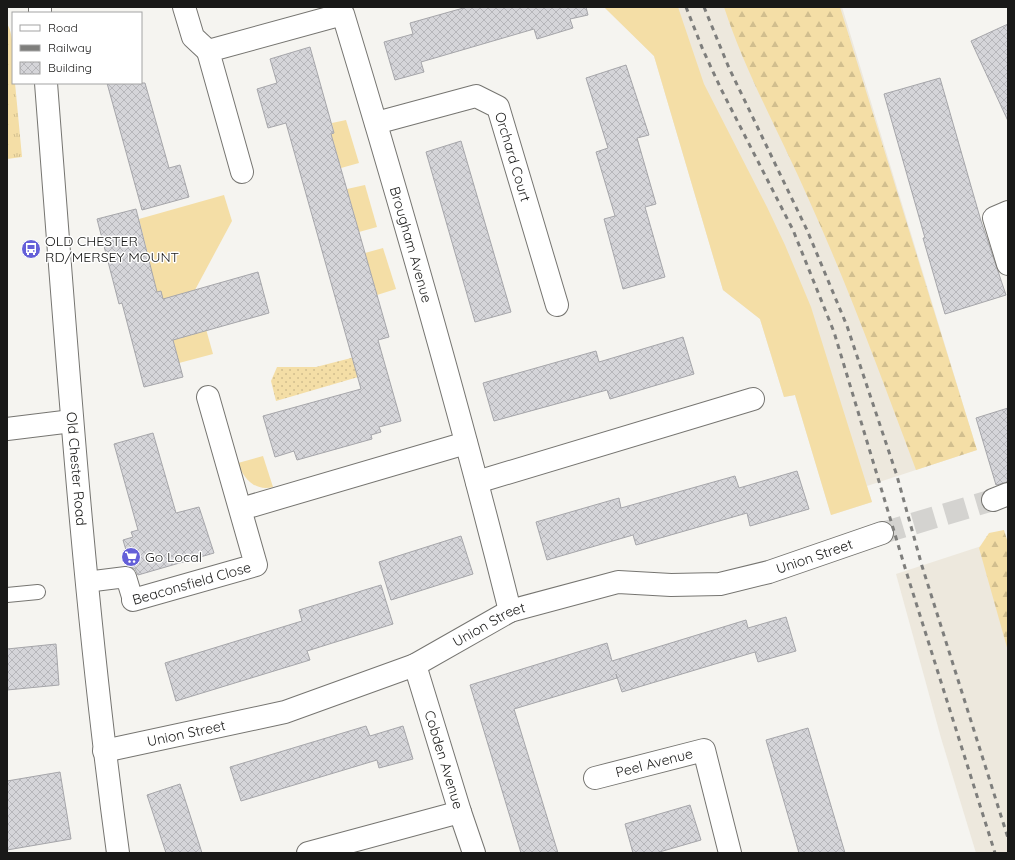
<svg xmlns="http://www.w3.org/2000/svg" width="1015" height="860" font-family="Quicksand,sans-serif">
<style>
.built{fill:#ede8dd}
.grass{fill:#f4dea6}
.forest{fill:url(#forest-firs)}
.park{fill:url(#park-tufts)}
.garden{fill:url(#garden-dots)}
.building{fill:url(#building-cross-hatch);stroke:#a6a6aa}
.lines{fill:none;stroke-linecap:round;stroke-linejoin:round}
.minor-tunnel{stroke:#d4d3d0;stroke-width:22;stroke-dasharray:22 11;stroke-linecap:butt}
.service-casing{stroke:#767571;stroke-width:16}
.pedestrian-casing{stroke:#767571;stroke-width:22}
.minor-casing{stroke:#767571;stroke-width:24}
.secondary-casing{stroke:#767571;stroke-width:24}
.service{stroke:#fff;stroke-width:14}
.pedestrian{stroke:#fff;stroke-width:20}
.minor{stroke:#fff;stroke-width:22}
.secondary{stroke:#fff;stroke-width:22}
.rail{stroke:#7e7e7c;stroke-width:3;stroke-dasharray:5 5;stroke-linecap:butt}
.labels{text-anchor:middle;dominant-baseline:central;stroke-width:3;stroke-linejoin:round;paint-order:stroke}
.street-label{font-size:14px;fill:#191918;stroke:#fff}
.poi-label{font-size:14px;fill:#191918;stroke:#fff;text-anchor:start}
</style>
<defs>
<pattern id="forest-firs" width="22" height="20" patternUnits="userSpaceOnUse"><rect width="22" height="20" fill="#f4dea6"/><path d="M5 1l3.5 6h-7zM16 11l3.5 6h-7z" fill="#d1be8e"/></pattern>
<pattern id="park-tufts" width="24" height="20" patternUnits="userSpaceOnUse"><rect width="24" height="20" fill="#f4dea6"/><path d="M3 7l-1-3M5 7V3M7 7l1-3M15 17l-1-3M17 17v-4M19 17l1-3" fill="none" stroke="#d1be8e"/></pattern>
<pattern id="garden-dots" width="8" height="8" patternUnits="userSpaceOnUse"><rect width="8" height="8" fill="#f4dea6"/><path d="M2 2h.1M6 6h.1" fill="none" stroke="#d1be8e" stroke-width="1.8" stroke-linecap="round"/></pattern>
<pattern id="building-cross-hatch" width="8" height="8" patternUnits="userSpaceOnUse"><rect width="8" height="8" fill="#d5d5d9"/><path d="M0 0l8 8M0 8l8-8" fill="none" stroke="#b6b6ba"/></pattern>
</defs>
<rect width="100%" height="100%" fill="#f5f4f0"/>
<g class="built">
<polygon points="604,7 842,7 977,450 867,486 872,502 831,515 795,395 784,397 760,319 723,290 654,56"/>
<polygon points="1006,538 1008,546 1008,853 976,853 941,738 896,574"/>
</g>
<g class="grass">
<polygon points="604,7 678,7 704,84 767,207 785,245 811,307 872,502 831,515 795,395 784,397 760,319 723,290 654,56"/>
<polygon points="346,120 359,163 341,168 331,134 334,133 332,123"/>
<polygon points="365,185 377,227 359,232 347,189"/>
<polygon points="224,195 232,221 195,290 213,354 179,363 163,299 152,293 142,252 147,251 139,219"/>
<polygon points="383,248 396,289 377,295 365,253"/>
<path d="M263,456L273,487C255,492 243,478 238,463Z"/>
</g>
<g class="forest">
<path d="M724,7H840L977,450L916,470C882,379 849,288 809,200C781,136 746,74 724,7Z"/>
<polygon points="1004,530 1008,543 1008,651 979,548 989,533"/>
</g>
<path class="park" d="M7,24C15,34 13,70 13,83H15L22,157L7,159Z"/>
<polygon class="garden" points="359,356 365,375 276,401 271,381 277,367 316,367"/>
<g class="building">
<polygon points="467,7 586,7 588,15 570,19 573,28 537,39 534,29 421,62 424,72 395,80 384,42 413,34 410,23"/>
<polygon points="1008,24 1008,121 971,41"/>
<polygon points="310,47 334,133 331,134 389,337 378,340 401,421 379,427 381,432 371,435 372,439 297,460 294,451 275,457 263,416 361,389 286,123 268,128 257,89 277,83 270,59"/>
<polygon points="626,65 649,135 637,138 656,204 645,207 665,277 623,289 604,219 615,216 596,152 608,148 586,78"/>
<polygon points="940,78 981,221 1006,295 945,314 923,238 925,238 884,94"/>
<polygon points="107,83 145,83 169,168 180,165 189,197 142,210"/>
<polygon points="461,141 511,312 475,322 426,152"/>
<polygon points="136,209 157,292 161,291 163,299 258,272 269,313 173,340 183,377 144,387 122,303 119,304 97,219"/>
<polygon points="683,337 694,374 610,399 607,390 494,421 483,383 596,351 599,362"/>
<polygon points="1008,408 1008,482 996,485 976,418"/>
<polygon points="153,433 176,513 199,507 214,553 138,575 135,569 131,567 123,540 133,537 131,532 138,530 114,444"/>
<polygon points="797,471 809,509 750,526 747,513 636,545 633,535 547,560 536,522 619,498 621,508 735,476 739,488"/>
<polygon points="461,536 473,574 391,600 379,562"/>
<polygon points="381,585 393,624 307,651 310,660 176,701 165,663 302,621 299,610"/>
<polygon points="786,617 796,651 758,662 755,652 622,692 616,674 617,678 514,709 558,853 521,853 470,685 607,643 612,661 746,620 748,628"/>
<polygon points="56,644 59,685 7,690 7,649"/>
<polygon points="366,726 370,736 403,726 413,759 379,768 377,760 241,801 230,767"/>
<polygon points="808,728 818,762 845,853 799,853 766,740"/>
<polygon points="60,772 71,839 7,850 7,781"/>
<polygon points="180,784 190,815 202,853 166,853 147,795"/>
<polygon points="690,805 701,840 656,853 633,853 625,824"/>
</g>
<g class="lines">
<polyline class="minor-tunnel" points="882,533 993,500"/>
<g class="service-casing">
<polyline id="service" points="7,595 38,592"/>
</g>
<g class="pedestrian-casing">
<polyline id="pedestrian" points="86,582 126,577 133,600"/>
</g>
<g class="minor-casing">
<g id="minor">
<polyline points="184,7 193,37 208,51"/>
<path id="s1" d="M376,123L476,96L498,107L557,305"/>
<path id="s2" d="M242,172L208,51L343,14C403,212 460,411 510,611"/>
<polyline points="1008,212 994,218 1008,264"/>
<polyline points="7,429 72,421"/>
<polyline points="477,482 753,399"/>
<polyline points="993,500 1008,494"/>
<polyline points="241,509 466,443"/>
<path id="s3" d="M133,600L256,565L208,397"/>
<path id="s4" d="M415,665L460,812L474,853"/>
<path id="s5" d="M104,751L285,712L415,665L510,611L618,582L671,585L720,584L769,572L882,533"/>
<path id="s6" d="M595,778L704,750L730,853"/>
<polyline points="308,853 460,812"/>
</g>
</g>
<g class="secondary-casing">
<g id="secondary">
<polyline points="40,7 40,13"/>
<path id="s7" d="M46,83C66,340 83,597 118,853"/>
</g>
</g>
<use href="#service" class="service"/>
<use href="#pedestrian" class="pedestrian"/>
<use href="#minor" class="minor"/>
<use href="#secondary" class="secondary"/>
<g class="rail">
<polyline points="686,7 703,50 721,89 793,230 834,332 906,571 995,853"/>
<polyline points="704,7 729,68 807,230 847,326 897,476 922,566 1008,838"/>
</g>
</g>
<defs>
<g id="bus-disc" transform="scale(1)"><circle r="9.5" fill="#645fd8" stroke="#fff"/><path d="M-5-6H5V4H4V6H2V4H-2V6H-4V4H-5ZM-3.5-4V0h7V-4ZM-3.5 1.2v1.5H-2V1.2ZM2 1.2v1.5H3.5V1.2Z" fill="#fff"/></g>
<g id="supermarket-disc" transform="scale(1)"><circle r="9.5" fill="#645fd8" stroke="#fff"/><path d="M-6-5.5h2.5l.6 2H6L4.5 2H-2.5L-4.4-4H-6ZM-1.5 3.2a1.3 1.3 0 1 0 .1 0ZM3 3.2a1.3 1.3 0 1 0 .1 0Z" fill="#fff"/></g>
</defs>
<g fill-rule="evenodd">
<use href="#bus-disc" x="31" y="249"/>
<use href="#supermarket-disc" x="131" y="557"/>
</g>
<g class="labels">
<g class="street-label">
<text stroke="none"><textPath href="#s1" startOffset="180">Orchard Court</textPath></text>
<text stroke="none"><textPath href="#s2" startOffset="506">Brougham Avenue</textPath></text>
<text stroke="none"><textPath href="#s7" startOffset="387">Old Chester Road</textPath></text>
<text stroke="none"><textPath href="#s5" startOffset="745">Union Street</textPath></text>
<text stroke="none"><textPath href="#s3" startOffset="61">Beaconsfield Close</textPath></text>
<text stroke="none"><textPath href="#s5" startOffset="408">Union Street</textPath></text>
<text stroke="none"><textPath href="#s5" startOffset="84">Union Street</textPath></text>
<text stroke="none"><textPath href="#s4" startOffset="99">Cobden Avenue</textPath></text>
<text stroke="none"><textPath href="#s6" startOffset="61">Peel Avenue</textPath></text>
</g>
<g class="poi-label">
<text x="45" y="241">OLD CHESTER<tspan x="45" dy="16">RD/MERSEY MOUNT</tspan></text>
<text x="145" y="557">Go Local</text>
</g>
</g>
<rect width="1015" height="860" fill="none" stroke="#191918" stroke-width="16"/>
<rect x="12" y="12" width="130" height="72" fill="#ffffff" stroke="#a3a3a3"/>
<rect x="20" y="25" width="20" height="6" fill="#ffffff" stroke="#a3a3a3"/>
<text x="48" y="32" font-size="12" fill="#191918">Road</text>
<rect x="20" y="45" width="20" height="6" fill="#7e7e7c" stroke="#a3a3a3"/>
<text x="48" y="52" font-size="12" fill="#191918">Railway</text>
<rect x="20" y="62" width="20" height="12" fill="url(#building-cross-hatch)" stroke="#a3a3a3"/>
<text x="48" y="72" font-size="12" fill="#191918">Building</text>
</svg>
